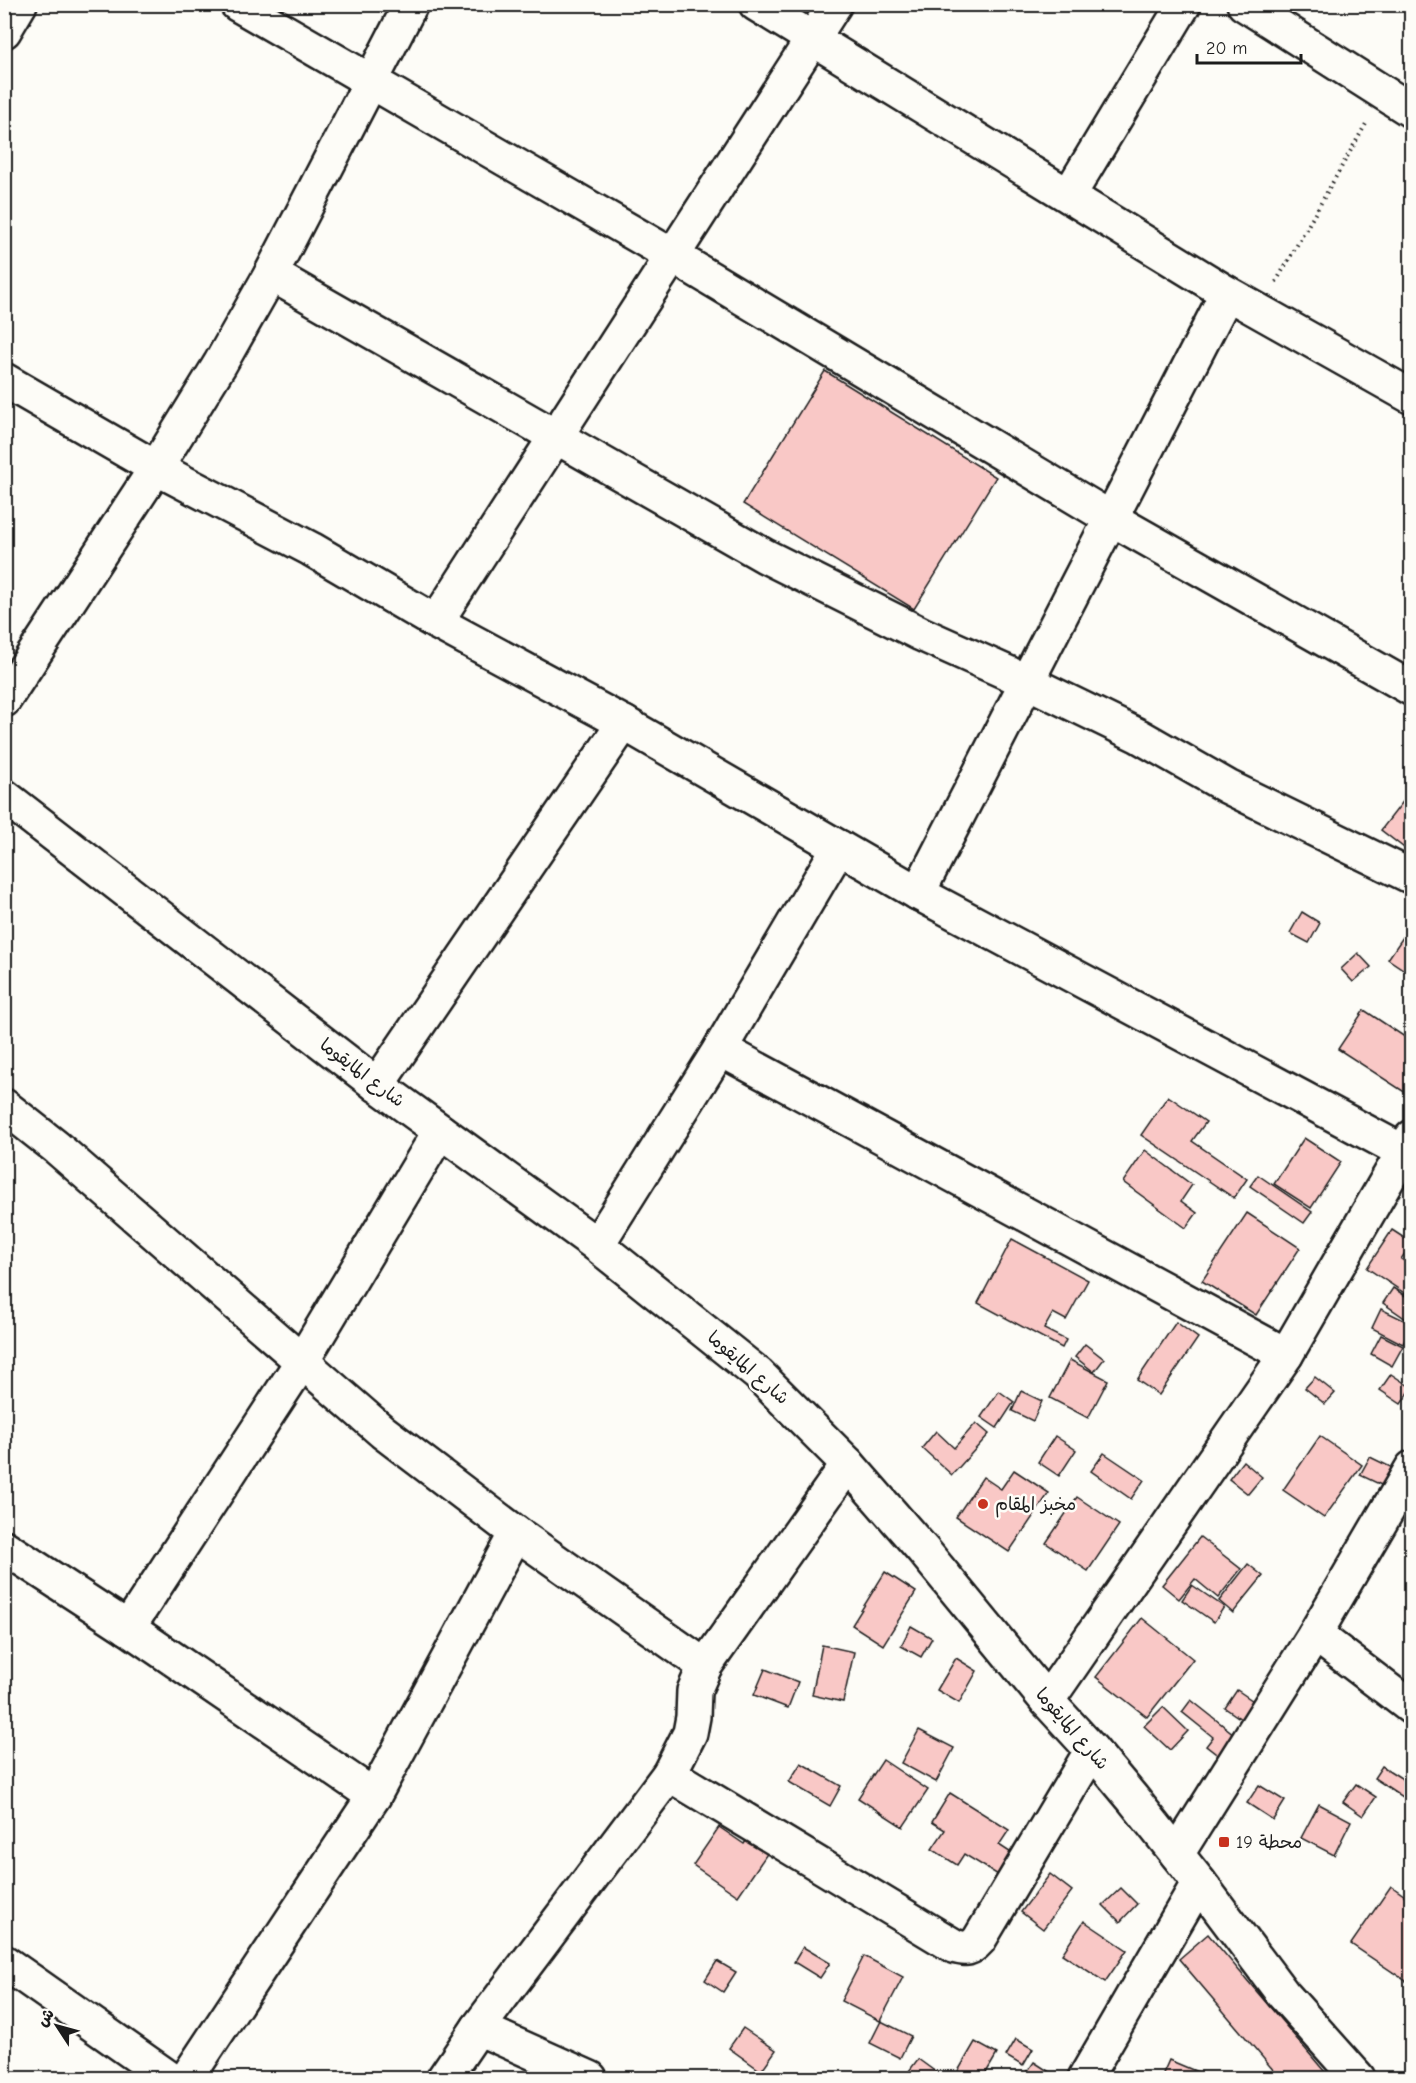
<svg xmlns="http://www.w3.org/2000/svg" width="1416" height="2083" font-family="'Comic Neue','Playpen Sans Arabic',sans-serif">
<style>
.building{fill:#f9c8c6;stroke:#1c1c1c;stroke-width:1.5}
.lines{fill:none;stroke-linecap:round;stroke-linejoin:round}
.street-casing{stroke:#1c1c1c;stroke-width:38}
.secondary-casing{stroke:#1c1c1c;stroke-width:38}
.path{stroke:#1c1c1c;stroke-width:4;stroke-dasharray:1.5 4.5;stroke-linecap:butt}
.street{stroke:#fdfcf7;stroke-width:33}
.secondary{stroke:#fdfcf7;stroke-width:33}
.poi-dot{fill:#c8321e;stroke:#fdfcf7;stroke-width:2}
.labels{text-anchor:middle;dominant-baseline:central;stroke-width:5;stroke-linejoin:round;paint-order:stroke}
.street-label{font-size:18px;fill:#1c1c1c;stroke:#fdfcf7}
.poi-label{font-size:18px;fill:#1c1c1c;stroke:#fdfcf7;text-anchor:start}
</style>
<rect width="100%" height="100%" fill="#fdfcf7"/>
<filter id="ink" filterUnits="userSpaceOnUse"><feTurbulence type="fractalNoise" baseFrequency=".0167" numOctaves="2"/><feDisplacementMap in="SourceGraphic" scale="12" xChannelSelector="R" yChannelSelector="G"/><feConvolveMatrix kernelMatrix="1 2 1 2 8 2 1 2 1" color-interpolation-filters="sRGB"/></filter>
<g filter="url(#ink)">
<g class="building">
<polygon points="825,371 996,477 914,609 743,504"/>
<polygon points="1412,790 1412,854 1381,830"/>
<polygon points="1302,912 1320,923 1309,943 1290,933"/>
<polygon points="1412,924 1412,975 1388,959"/>
<polygon points="1358,953 1371,967 1353,982 1341,969"/>
<polygon points="1364,1010 1411,1041 1405,1050 1412,1054 1412,1091 1409,1095 1338,1049"/>
<polygon points="1168,1096 1206,1122 1192,1141 1247,1179 1234,1198 1141,1135"/>
<polygon points="1304,1138 1341,1162 1311,1208 1274,1184"/>
<polygon points="1145,1150 1192,1185 1181,1201 1197,1213 1186,1228 1123,1182"/>
<polygon points="1258,1175 1312,1212 1304,1223 1250,1186"/>
<polygon points="1247,1213 1300,1248 1256,1315 1202,1281"/>
<polygon points="1392,1230 1412,1243 1401,1259 1412,1266 1412,1298 1367,1268"/>
<polygon points="1012,1239 1088,1280 1066,1320 1053,1313 1044,1329 1066,1340 1062,1348 978,1303"/>
<polygon points="1393,1288 1412,1300 1412,1323 1383,1303"/>
<polygon points="1381,1309 1412,1324 1403,1344 1372,1328"/>
<polygon points="1176,1322 1198,1338 1159,1395 1137,1380"/>
<polygon points="1381,1335 1403,1346 1392,1366 1371,1354"/>
<polygon points="1085,1344 1104,1359 1094,1372 1075,1357"/>
<polygon points="1070,1360 1108,1380 1088,1418 1050,1398"/>
<polygon points="1391,1374 1412,1388 1401,1404 1380,1390"/>
<polygon points="1315,1377 1335,1393 1325,1404 1305,1388"/>
<polygon points="999,1391 1014,1402 997,1428 981,1417"/>
<polygon points="1021,1391 1042,1401 1033,1421 1012,1411"/>
<polygon points="976,1423 989,1434 952,1475 922,1448 936,1431 954,1448"/>
<polygon points="1055,1436 1076,1450 1059,1476 1038,1462"/>
<polygon points="1320,1436 1362,1465 1324,1518 1283,1490"/>
<polygon points="1104,1453 1144,1480 1131,1499 1091,1471"/>
<polygon points="1370,1457 1403,1473 1394,1491 1360,1475"/>
<polygon points="1243,1461 1262,1477 1248,1494 1229,1479"/>
<polygon points="1014,1470 1049,1493 1009,1552 956,1517 983,1477 1001,1489"/>
<polygon points="1077,1497 1119,1525 1088,1571 1046,1543"/>
<polygon points="1200,1537 1241,1569 1218,1598 1195,1579 1179,1599 1162,1585"/>
<polygon points="1248,1564 1263,1576 1233,1613 1219,1601"/>
<polygon points="885,1572 916,1592 883,1645 852,1625"/>
<polygon points="1192,1585 1224,1607 1214,1622 1182,1600"/>
<polygon points="1142,1618 1193,1659 1147,1717 1096,1677"/>
<polygon points="911,1626 932,1638 921,1657 901,1646"/>
<polygon points="822,1645 854,1652 843,1702 812,1695"/>
<polygon points="956,1658 977,1671 959,1703 937,1690"/>
<polygon points="765,1669 798,1682 788,1708 754,1695"/>
<polygon points="1237,1690 1259,1705 1247,1723 1225,1708"/>
<polygon points="1191,1700 1249,1746 1233,1767 1206,1746 1213,1737 1182,1712"/>
<polygon points="1163,1707 1188,1731 1170,1750 1144,1726"/>
<polygon points="919,1730 954,1748 936,1782 901,1763"/>
<polygon points="883,1760 928,1790 903,1827 858,1798"/>
<polygon points="801,1763 841,1786 830,1806 789,1782"/>
<polygon points="1382,1766 1412,1785 1412,1791 1406,1799 1374,1778"/>
<polygon points="1356,1784 1376,1797 1363,1816 1343,1802"/>
<polygon points="1259,1785 1285,1801 1273,1820 1247,1803"/>
<polygon points="950,1793 1009,1830 999,1845 1022,1860 1008,1881 964,1854 957,1865 932,1849 945,1830 932,1822"/>
<polygon points="1319,1804 1351,1821 1334,1855 1301,1838"/>
<polygon points="719,1827 744,1844 753,1831 773,1845 738,1896 693,1865"/>
<polygon points="1050,1874 1072,1891 1043,1929 1021,1912"/>
<polygon points="1391,1886 1412,1901 1412,1985 1351,1944"/>
<polygon points="1121,1888 1137,1904 1120,1922 1103,1905"/>
<polygon points="1084,1921 1127,1950 1105,1982 1062,1954"/>
<polygon points="1208,1934 1330,2078 1280,2078 1179,1959"/>
<polygon points="803,1947 830,1963 820,1978 794,1962"/>
<polygon points="864,1956 903,1977 880,2021 841,2001"/>
<polygon points="717,1961 736,1972 723,1992 705,1980"/>
<polygon points="881,2021 911,2036 900,2058 870,2043"/>
<polygon points="743,2028 776,2050 761,2071 729,2048"/>
<polygon points="1016,2039 1033,2049 1023,2066 1006,2056"/>
<polygon points="975,2042 997,2054 983,2078 954,2078"/>
<polygon points="918,2059 944,2078 918,2078 909,2071"/>
<polygon points="1169,2060 1212,2078 1161,2078"/>
<polygon points="1034,2062 1059,2078 1023,2078"/>
</g>
<g class="lines">
<g class="street-casing">
<g id="street">
<polyline points="237,4 673,256 1112,519 1412,689"/>
<polyline points="756,4 1227,293 1412,397"/>
<polyline points="1244,4 1412,111"/>
<polyline points="4,31 20,4"/>
<polyline points="1069,195 1184,4"/>
<polyline points="271,274 765,556 921,634 1028,682 1139,736 1228,787 1412,877"/>
<polyline points="4,380 156,468 311,549 436,622 624,723 918,893 1402,1151 1412,1157"/>
<polyline points="436,622 835,4"/>
<polyline points="918,893 1227,293"/>
<polyline points="720,1049 1286,1355"/>
<polyline points="377,1085 624,723"/>
<polyline points="4,1106 56,1147 383,1432 516,1533 705,1666"/>
<polyline points="597,1245 720,1049 839,847"/>
<polyline points="4,1547 128,1628 374,1796"/>
<polyline points="128,1628 301,1363 440,1131"/>
<polyline points="1315,1634 1412,1708"/>
<polyline points="1047,1701 1286,1355 1412,1137"/>
<path d="M669,1774L954,1946C966,1950 971,1949 979,1940L1092,1750"/>
<polyline points="1177,1854 1315,1634 1412,1468"/>
<polyline points="4,1962 169,2078"/>
<polyline points="478,2028 590,2078"/>
<polyline points="187,2078 374,1796 516,1533"/>
<polyline points="444,2078 478,2028 669,1774 690,1733 693,1717 694,1691 705,1666 848,1464"/>
<polyline points="1085,2078 1199,1882"/>
</g>
</g>
<g class="secondary-casing">
<g id="secondary">
<polyline points="4,700 156,468 220,364 271,274 411,4"/>
<polyline points="4,796 377,1085 597,1245 758,1374 848,1464 923,1550 1047,1701 1092,1750 1133,1799 1199,1882 1283,1994 1358,2078"/>
</g>
</g>
<polyline class="path" points="1276,282 1367,122"/>
<use href="#street" class="street"/>
<use href="#secondary" class="secondary"/>
</g>
</g>
<g class="poi-dot">
<circle cx="983" cy="1504" r="6"/>
<rect x="1218" y="1836" width="12" height="12" rx="3"/>
</g>
<g class="labels">
<g class="street-label">
<text transform="translate(362 1073) rotate(37)">شارع المايقوما</text>
<text transform="translate(748 1368) rotate(41)">شارع المايقوما</text>
<text transform="translate(1072 1729) rotate(49)">شارع المايقوما</text>
</g>
<g class="poi-label">
<text x="995" y="1504">مخبز المقام</text>
<text x="1236" y="1842">محطة 19</text>
</g>
</g>
<rect width="1416" height="2083" fill="none" stroke="#fdfcf7" stroke-width="24"/>
<rect x="12" y="12" width="1392" height="2059" fill="none" stroke="#1c1c1c" stroke-width="2" filter="url(#ink)"/>
<g transform="translate(57 2026) rotate(306)" stroke="#fdfcf7" stroke-width="4.5" paint-order="stroke">
<path d="M0-4.5L10 22L0 15L-10 22Z" fill="#1c1c1c"/>
<text y="-9" font-size="16" font-weight="bold" text-anchor="middle" fill="#1c1c1c">ش</text>
</g>
<path d="M1197 54v9h104v-9" fill="none" stroke="#1c1c1c" stroke-width="3"/>
<text x="1206" y="54" font-size="18" fill="#1c1c1c" stroke="#fdfcf7" stroke-width="4.5" paint-order="stroke">20 m</text>
</svg>
